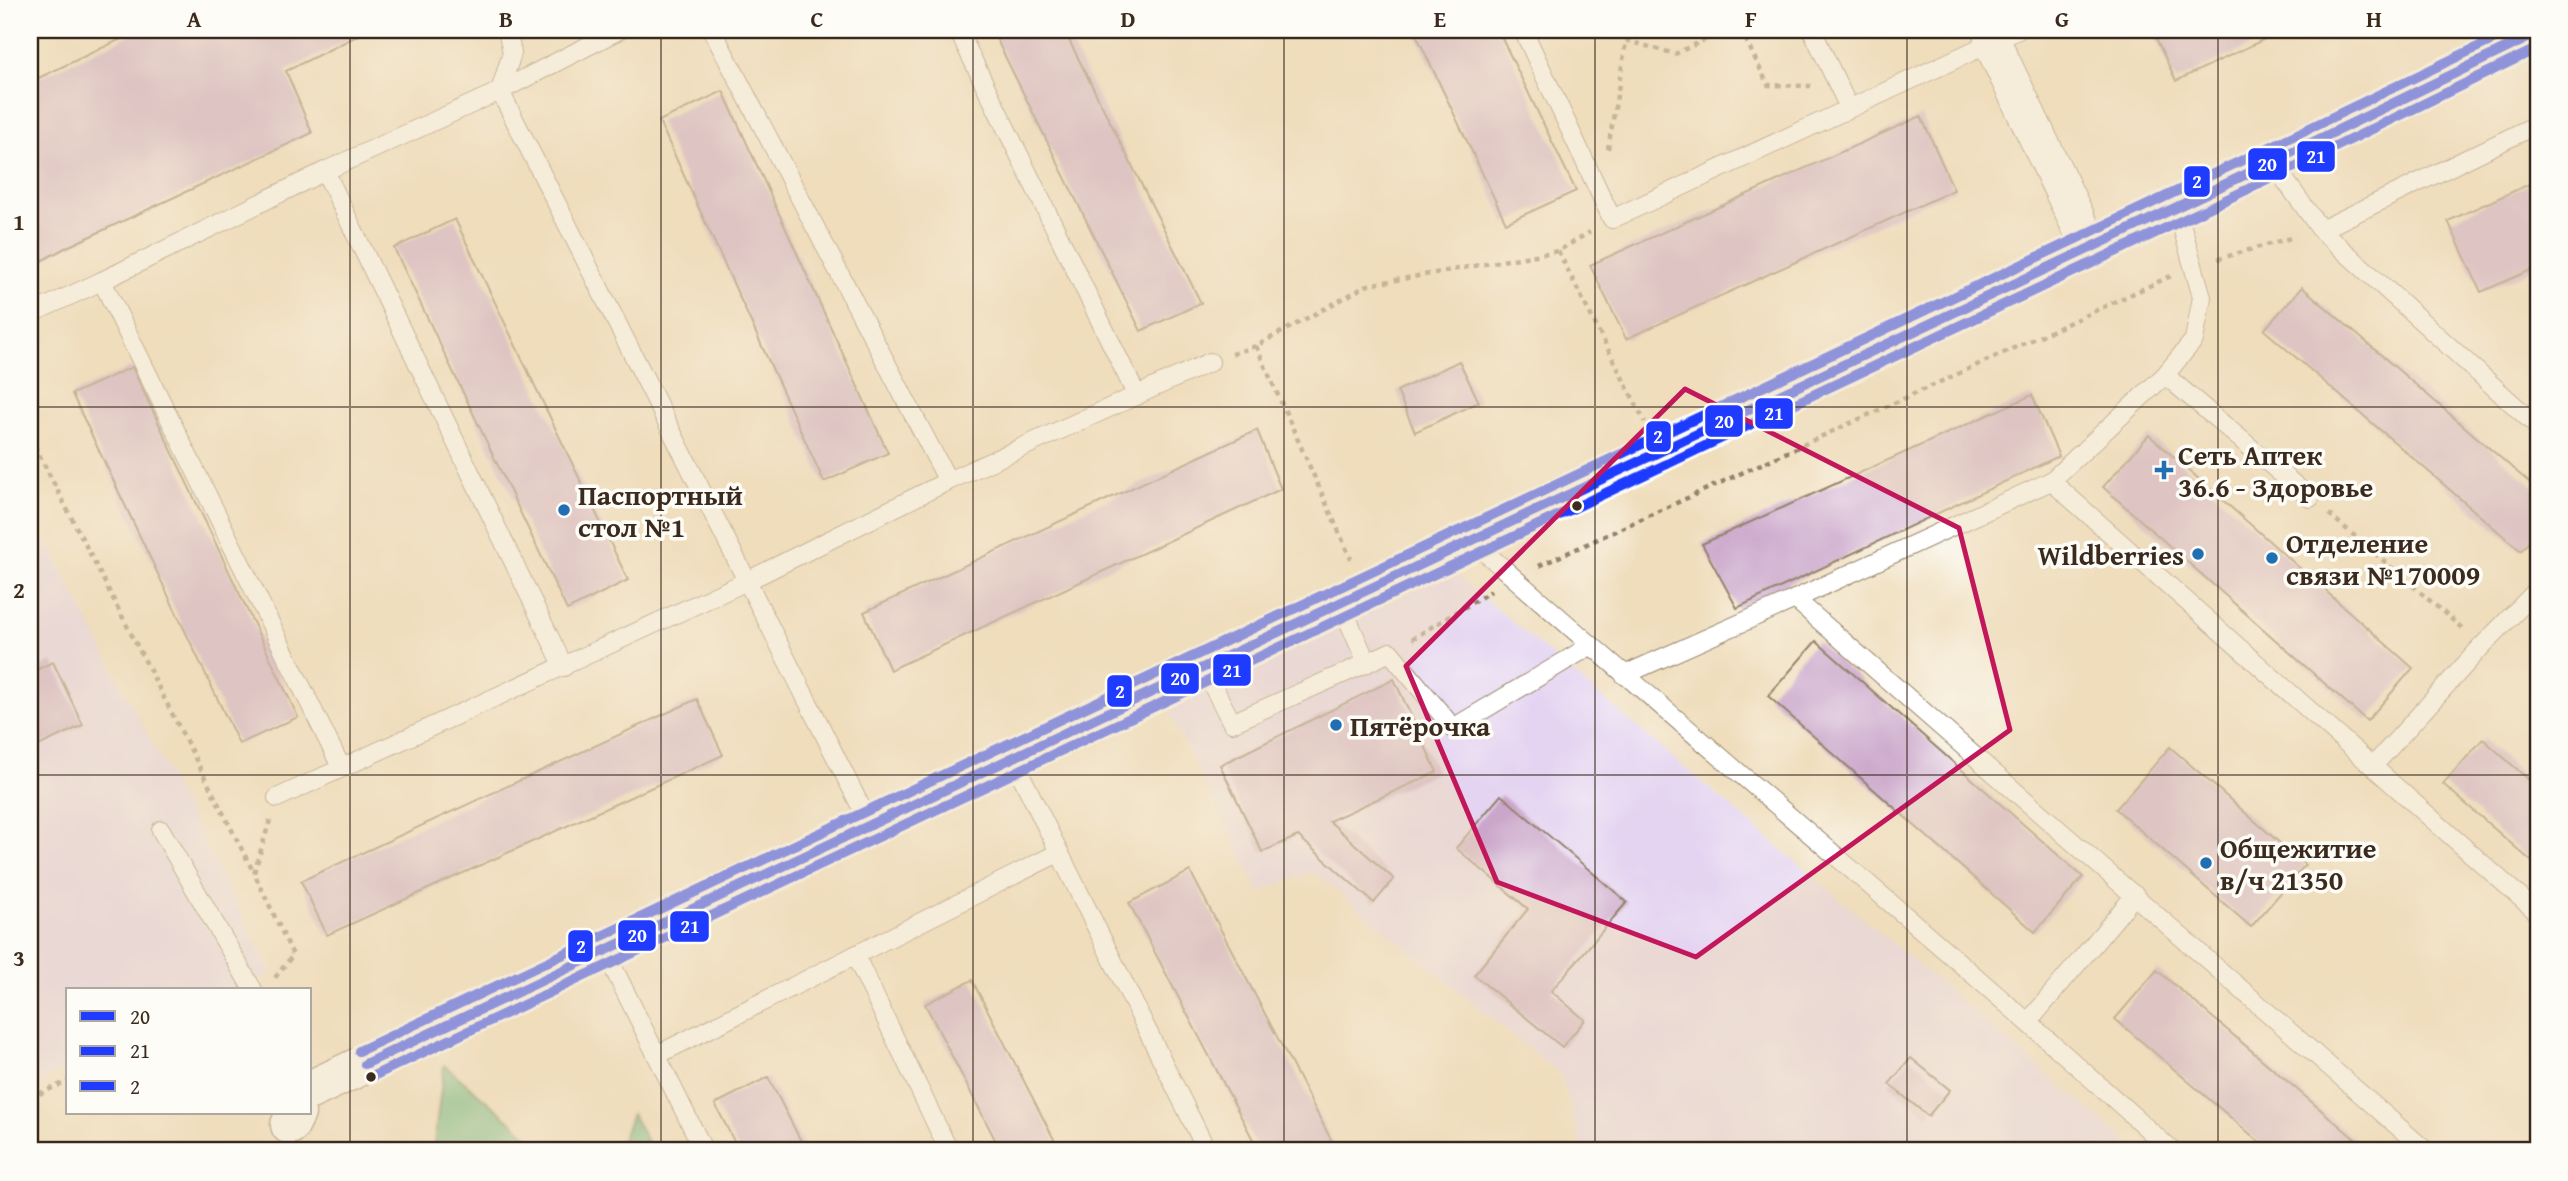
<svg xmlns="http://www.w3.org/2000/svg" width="2568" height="1181" font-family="'Gentium Book Plus',serif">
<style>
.built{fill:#e4d3f1}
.forest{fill:#67b67f;stroke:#51704e;stroke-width:2}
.building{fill:#caa6cb}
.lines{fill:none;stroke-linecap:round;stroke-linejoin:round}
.lane-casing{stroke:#95846c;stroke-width:20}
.street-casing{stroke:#95846c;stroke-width:39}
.secondary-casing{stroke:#95846c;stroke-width:41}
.path{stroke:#95846c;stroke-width:4.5;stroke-dasharray:5 5;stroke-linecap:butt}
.lane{stroke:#fff;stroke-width:18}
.street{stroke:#fff;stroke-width:37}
.secondary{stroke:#fff;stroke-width:38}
.bus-1-casing{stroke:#fdfcf7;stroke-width:16}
.bus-2-casing{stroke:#fdfcf7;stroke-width:16}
.bus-3-casing{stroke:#fdfcf7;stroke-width:16}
.bus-1{stroke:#1f3bff;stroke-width:10}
.bus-2{stroke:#1f3bff;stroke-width:10}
.bus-3{stroke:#1f3bff;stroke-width:10}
.marked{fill:none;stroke:#c2185b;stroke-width:5;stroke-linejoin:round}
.grid{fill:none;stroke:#3b2a1e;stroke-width:2;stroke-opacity:0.55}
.poi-dot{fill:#1f6fb2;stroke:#fdfcf7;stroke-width:2.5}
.bus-dot{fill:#3b2a1e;stroke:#fdfcf7;stroke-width:2.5}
.labels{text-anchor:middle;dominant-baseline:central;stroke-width:7;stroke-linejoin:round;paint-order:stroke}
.poi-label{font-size:28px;font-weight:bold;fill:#3b2a1e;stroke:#fdfcf7;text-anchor:start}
.line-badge{stroke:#fdfcf7;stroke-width:2.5}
.badge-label{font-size:19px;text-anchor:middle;font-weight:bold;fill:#fff}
.neatline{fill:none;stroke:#3b2a1e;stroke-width:2.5}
.grid-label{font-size:23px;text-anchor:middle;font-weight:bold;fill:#3b2a1e}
</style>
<rect width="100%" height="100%" fill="#fdfcf7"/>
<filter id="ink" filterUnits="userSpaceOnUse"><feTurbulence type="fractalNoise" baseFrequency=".0143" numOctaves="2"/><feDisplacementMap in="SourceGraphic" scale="14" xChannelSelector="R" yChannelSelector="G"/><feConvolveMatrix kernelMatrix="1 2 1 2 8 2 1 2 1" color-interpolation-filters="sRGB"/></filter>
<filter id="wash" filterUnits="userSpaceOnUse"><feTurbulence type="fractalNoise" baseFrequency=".00686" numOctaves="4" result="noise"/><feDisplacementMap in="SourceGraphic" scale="28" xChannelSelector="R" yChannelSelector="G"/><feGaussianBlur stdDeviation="1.57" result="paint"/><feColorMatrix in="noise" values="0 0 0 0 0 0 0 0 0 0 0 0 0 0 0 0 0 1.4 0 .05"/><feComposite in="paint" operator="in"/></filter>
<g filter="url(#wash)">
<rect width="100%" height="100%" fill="#efddbb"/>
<g class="built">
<polygon points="30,509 272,974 236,990 68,990 68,1068 30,1086"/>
<polygon points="1453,572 2138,1151 1583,1151 1561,1075 1313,871 1260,892 1167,708"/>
</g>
<g class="forest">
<polygon points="444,1065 546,1151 433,1151"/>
<polygon points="632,1114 652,1151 618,1151"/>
</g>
<g id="blocks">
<g class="building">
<polygon points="140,30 369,30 286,71 312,133 65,248 30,267 30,82"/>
<polygon points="992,30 1064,30 1201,303 1141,331"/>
<polygon points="1414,30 1498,30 1576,191 1506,223"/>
<polygon points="2152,30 2284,30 2176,81"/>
<polygon points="723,91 888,453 824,482 659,121"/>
<polygon points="1921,116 1954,190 1626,339 1590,265"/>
<polygon points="2538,180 2538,267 2481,292 2448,221"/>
<polygon points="455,219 628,580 567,610 394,248"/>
<polygon points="2302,287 2538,490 2538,531 2521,551 2264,330"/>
<polygon points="1459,361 1479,402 1415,432 1397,391"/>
<polygon points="132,367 298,717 239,744 72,394"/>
<polygon points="2032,395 2059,456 1737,608 1702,544"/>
<polygon points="1257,430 1281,489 890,670 864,612"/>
<polygon points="2149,435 2413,668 2367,721 2103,487"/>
<polygon points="1816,641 2083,877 2035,932 1768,696"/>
<polygon points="53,662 83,725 30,750 30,673"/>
<polygon points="1394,679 1437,772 1329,821 1394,879 1374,903 1298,836 1262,852 1220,765"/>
<polygon points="697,699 723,755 327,935 301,881"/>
<polygon points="2483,739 2538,788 2538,867 2443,784"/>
<polygon points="2170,747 2305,865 2251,927 2116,809"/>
<polygon points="1501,795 1627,902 1551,991 1585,1020 1562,1047 1474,975 1528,909 1456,848"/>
<polygon points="1190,871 1337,1151 1259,1151 1129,903"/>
<polygon points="2157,970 2369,1151 2270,1151 2115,1019"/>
<polygon points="972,980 1060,1151 1001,1151 925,1004"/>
<polygon points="1911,1058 1950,1090 1928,1116 1889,1084"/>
<polygon points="768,1077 806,1151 739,1151 715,1104"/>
</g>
</g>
</g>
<g filter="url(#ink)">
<use href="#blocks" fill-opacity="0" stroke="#95846c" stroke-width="2"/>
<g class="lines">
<g class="lane-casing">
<g id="lane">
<polyline points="507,30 512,53 500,91 870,825"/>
<polyline points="712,30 948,481"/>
<polyline points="958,30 1137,396"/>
<polyline points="1523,30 1612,219 2018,30"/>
<polyline points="1812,30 1849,108"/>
<polyline points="2272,162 2321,230 2538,427"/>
<polyline points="325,171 564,667"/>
<polyline points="2176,206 2202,297 2194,340 2165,375 2051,481 2538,913"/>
<polyline points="2321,230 2538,124"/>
<polyline points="102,281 341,767"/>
<polyline points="30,314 102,281 325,171 500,91 619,30"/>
<polyline points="2165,375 2310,498"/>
<path d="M1470,539C1702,745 1942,942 2172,1151"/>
<polyline points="1795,599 2426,1151"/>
<polyline points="1367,663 1390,652 1453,728 1590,646"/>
<polyline points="1203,667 1232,723 1367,663 1340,602"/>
<polyline points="1624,675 1795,599 2051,481"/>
<polyline points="1012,757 1207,1151"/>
<polyline points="2373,766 2482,646 2538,589"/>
<polyline points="277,798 747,581 948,481 1210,362"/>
<polyline points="161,830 253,990"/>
<polyline points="605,951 704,1151"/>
<polyline points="855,955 949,1151"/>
<polyline points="2029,1021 2135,895"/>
<polyline points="657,1055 1058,853"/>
</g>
</g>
<g class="street-casing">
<polyline id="street" points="1992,42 2090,247"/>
</g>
<g class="secondary-casing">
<g id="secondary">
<polyline points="310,1090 2272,162 2538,33"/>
<polyline points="290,1125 296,1113"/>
</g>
</g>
<g class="path">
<polyline points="1609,30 1625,40 1675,54 1725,30"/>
<polyline points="1741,30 1768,85 1811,86"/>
<polyline points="1608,149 1628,30"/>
<polyline points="1558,251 1645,422"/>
<polyline points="2218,259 2294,237"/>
<polyline points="1256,346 1351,559"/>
<polyline points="1232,354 1256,346 1368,285 1558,251 1590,232"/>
<polyline points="30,437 254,873"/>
<polyline points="2329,514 2463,629"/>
<polyline points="1539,566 2171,276"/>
<polyline points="1412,639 1491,591"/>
<polyline points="270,820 254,873 293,955 274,979"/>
<polyline points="30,1098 68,1081"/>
</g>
<use href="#lane" class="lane"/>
<use href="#street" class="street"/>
<use href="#secondary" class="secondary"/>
<g class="bus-1-casing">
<polyline id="bus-1" points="365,1064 2272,162 2538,33"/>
</g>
<g class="bus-2-casing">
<polyline id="bus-2" points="371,1077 2278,175 2538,48"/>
</g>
<g class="bus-3-casing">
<polyline id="bus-3" points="359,1051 2266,149 2513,30"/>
</g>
<use href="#bus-1" class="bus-1"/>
<use href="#bus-2" class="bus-2"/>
<use href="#bus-3" class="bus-3"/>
</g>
</g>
<path d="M0 0H2568V1181H0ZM1685,389L1959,528L2010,730L1696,957L1497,882L1406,666Z" fill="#efddbb" fill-opacity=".55" fill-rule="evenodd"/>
<path class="marked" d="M1685,389L1959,528L2010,730L1696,957L1497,882L1406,666Z"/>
<path class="grid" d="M350,30V1151M661,30V1151M973,30V1151M1284,30V1151M1595,30V1151M1907,30V1151M2218,30V1151M30,407H2538M30,775H2538"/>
<g class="poi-dot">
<path d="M2160.5 459.5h7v7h7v7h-7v7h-7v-7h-7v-7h7z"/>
<circle cx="564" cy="510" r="7"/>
<circle cx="2198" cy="554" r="7"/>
<circle cx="2272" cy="558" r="7"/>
<circle cx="1336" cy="725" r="7"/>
<circle cx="2206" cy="863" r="7"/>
</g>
<g class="bus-dot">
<circle cx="1577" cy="506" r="6"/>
<circle cx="371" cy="1077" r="6"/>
</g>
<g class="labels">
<g class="poi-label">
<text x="2178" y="454">Сеть Аптек<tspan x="2178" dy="32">36.6 - Здоровье</tspan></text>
<text x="578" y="494">Паспортный<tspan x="578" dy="32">стол №1</tspan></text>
<text x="2286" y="542">Отделение<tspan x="2286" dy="32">связи №170009</tspan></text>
<text x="2184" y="554" text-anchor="end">Wildberries</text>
<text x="1350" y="725">Пятёрочка</text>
<text x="2220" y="847">Общежитие<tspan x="2220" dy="32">в/ч 21350</tspan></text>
</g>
</g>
<g class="line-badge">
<rect x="2296" y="140" width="40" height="33" rx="7" fill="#1f3bff"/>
<rect x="2247" y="147" width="41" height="34" rx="7" fill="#1f3bff"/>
<rect x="2183" y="165" width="28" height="33" rx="7" fill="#1f3bff"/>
<rect x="1754" y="397" width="40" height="33" rx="7" fill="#1f3bff"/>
<rect x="1704" y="404" width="40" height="34" rx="7" fill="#1f3bff"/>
<rect x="1645" y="420" width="27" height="33" rx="7" fill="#1f3bff"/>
<rect x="1212" y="653" width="40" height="34" rx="7" fill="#1f3bff"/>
<rect x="1160" y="662" width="40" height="33" rx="7" fill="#1f3bff"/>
<rect x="1106" y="674" width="27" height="34" rx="7" fill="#1f3bff"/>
<rect x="669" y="910" width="41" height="33" rx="7" fill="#1f3bff"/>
<rect x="617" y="919" width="40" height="33" rx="7" fill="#1f3bff"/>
<rect x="567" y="929" width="27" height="34" rx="7" fill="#1f3bff"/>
</g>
<g class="badge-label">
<text x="2316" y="163">21</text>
<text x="2267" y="171">20</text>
<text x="2197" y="188">2</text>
<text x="1774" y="420">21</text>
<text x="1724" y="428">20</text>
<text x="1658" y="443">2</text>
<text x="1232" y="677">21</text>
<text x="1180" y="685">20</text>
<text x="1120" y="698">2</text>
<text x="690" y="933">21</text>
<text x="637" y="942">20</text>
<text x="581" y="953">2</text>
</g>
<rect width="2568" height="1181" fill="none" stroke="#fdfcf7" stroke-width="77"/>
<rect x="66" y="988" width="245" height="126" fill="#fdfcf7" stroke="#afa8a0" stroke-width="2"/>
<rect x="80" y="1011" width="35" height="10" fill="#1f3bff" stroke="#afa8a0" stroke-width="2"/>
<text x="130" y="1024" font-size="21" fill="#3b2a1e">20</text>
<rect x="80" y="1046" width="35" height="10" fill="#1f3bff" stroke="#afa8a0" stroke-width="2"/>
<text x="130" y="1058" font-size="21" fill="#3b2a1e">21</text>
<rect x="80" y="1081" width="35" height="10" fill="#1f3bff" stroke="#afa8a0" stroke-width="2"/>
<text x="130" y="1094" font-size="21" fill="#3b2a1e">2</text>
<rect x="38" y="38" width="2492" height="1104" class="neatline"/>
<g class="grid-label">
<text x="194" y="27">A</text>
<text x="506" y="27">B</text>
<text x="817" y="27">C</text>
<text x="1128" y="27">D</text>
<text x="1440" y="27">E</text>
<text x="1751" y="27">F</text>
<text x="2062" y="27">G</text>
<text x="2374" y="27">H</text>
<text x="19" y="230">1</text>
<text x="19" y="598">2</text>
<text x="19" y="966">3</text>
</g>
</svg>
